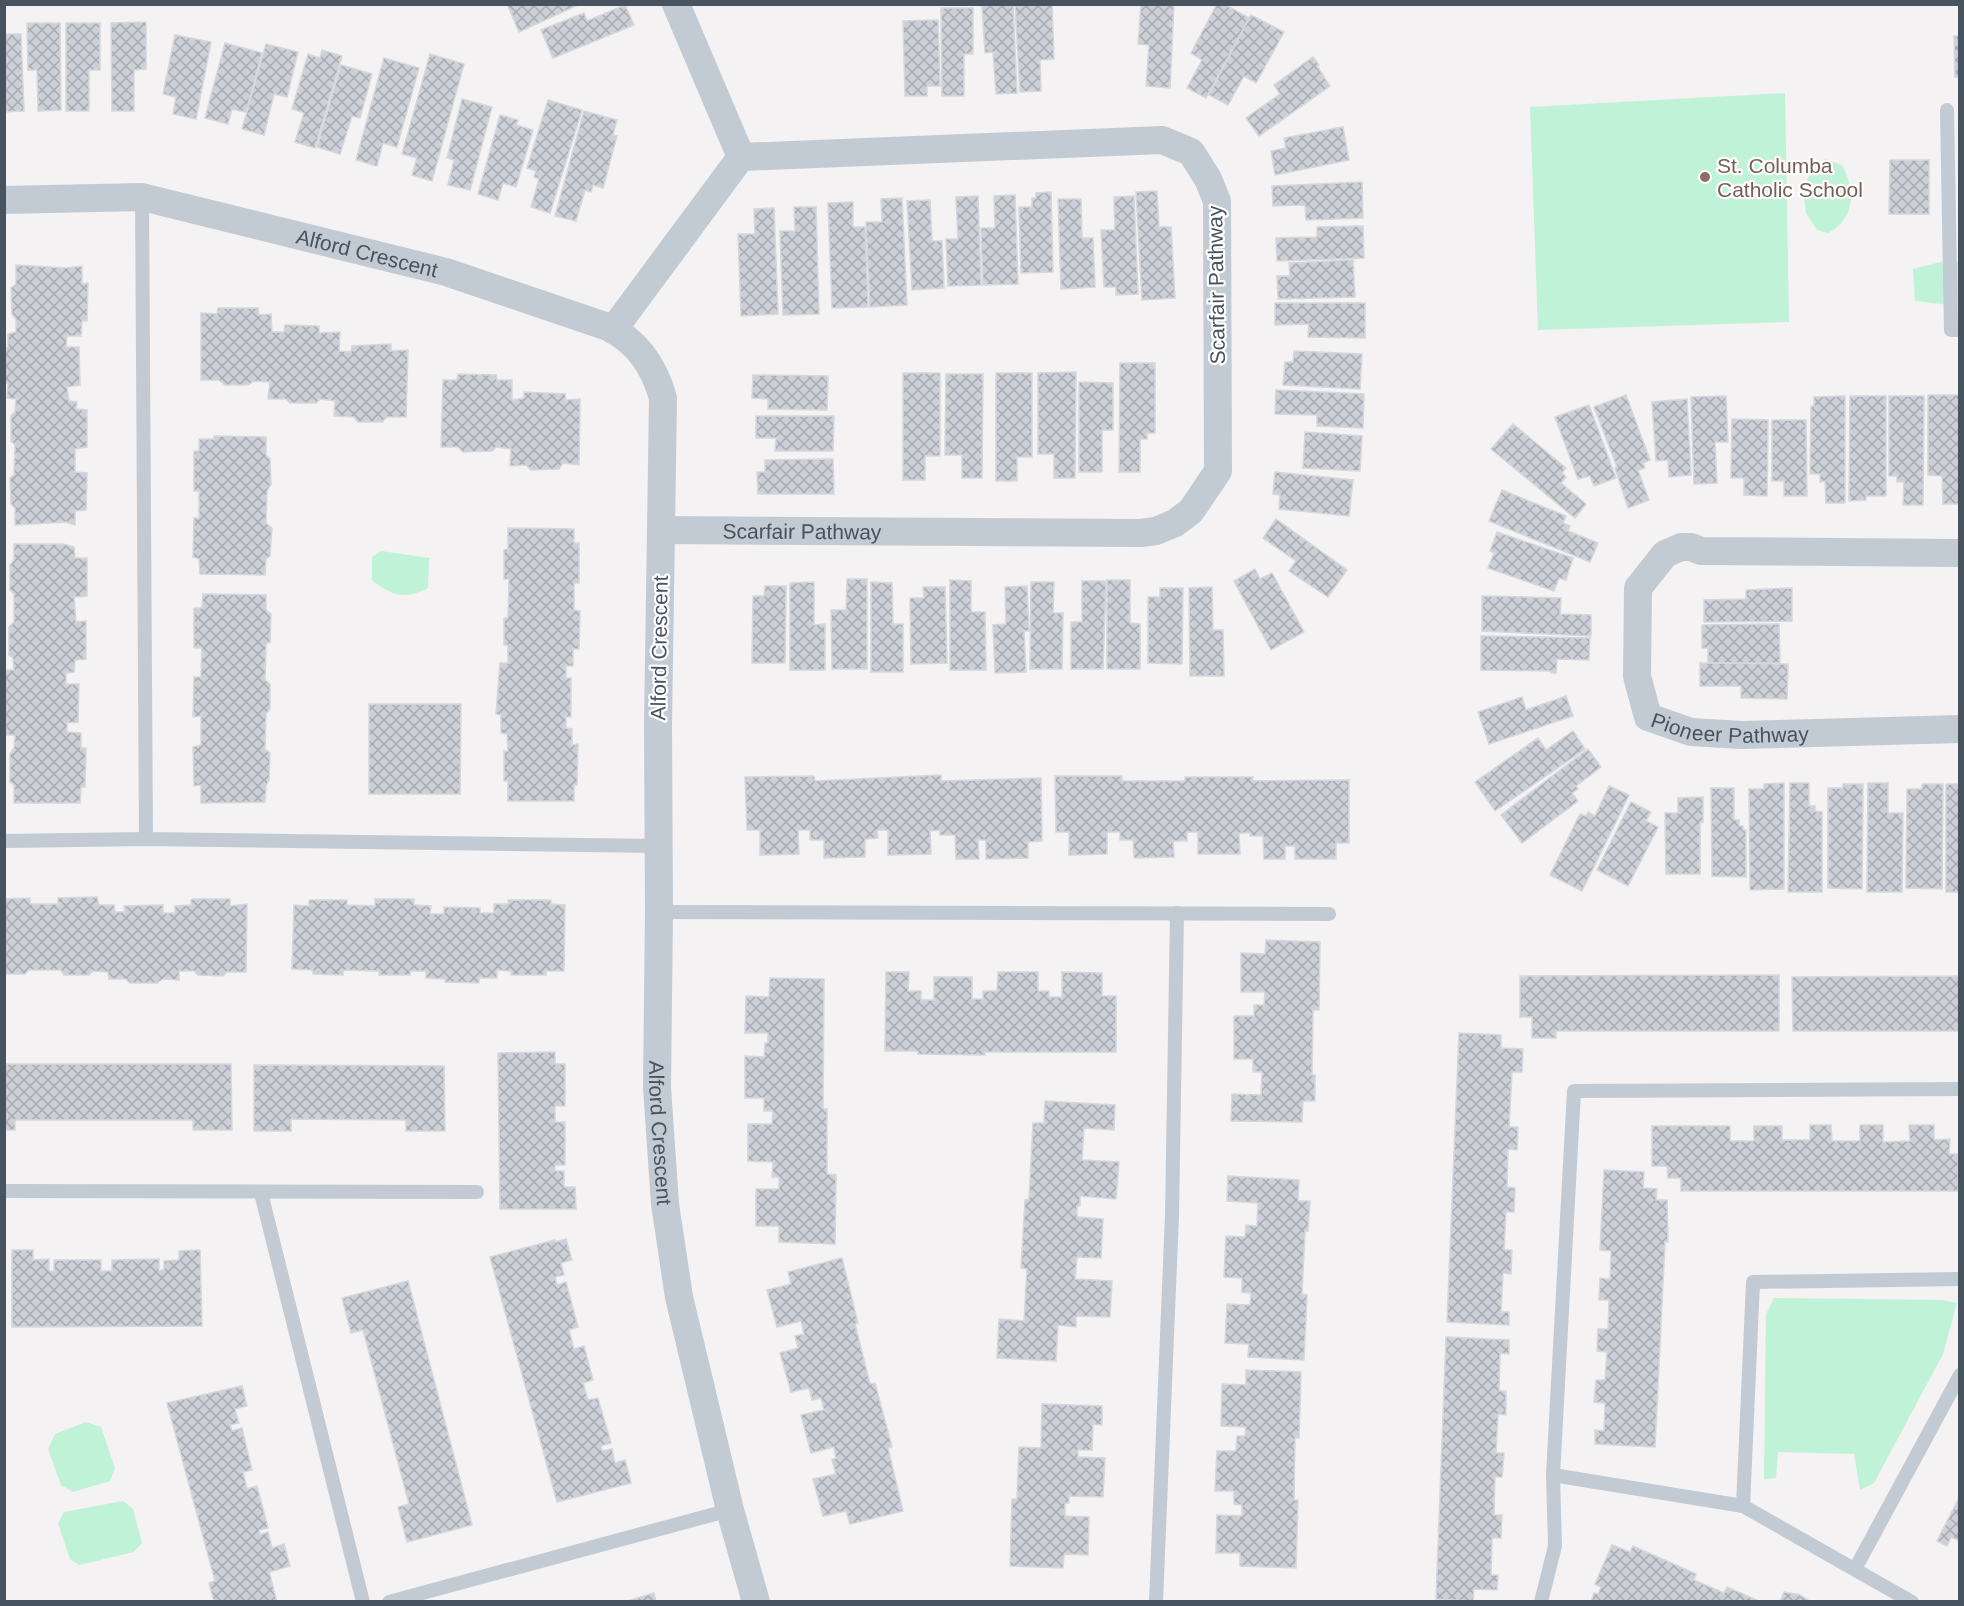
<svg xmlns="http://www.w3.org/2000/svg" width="1964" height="1606" font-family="Arial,sans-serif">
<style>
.green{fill:#c0f2d7}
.building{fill:url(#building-cross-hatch);stroke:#d5d7dd;stroke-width:1.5}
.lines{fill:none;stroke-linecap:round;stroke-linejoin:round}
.lane{stroke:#c2cad3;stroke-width:14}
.street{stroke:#c2cad3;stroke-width:28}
.education-dot{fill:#8d6e63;stroke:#fff;stroke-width:2}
.labels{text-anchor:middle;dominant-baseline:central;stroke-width:4.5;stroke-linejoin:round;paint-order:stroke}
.education-label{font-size:21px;fill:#785e54;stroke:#fff;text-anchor:start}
.street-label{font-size:21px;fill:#485360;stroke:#fff}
</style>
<defs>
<pattern id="building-cross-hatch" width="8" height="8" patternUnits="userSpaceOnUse" patternTransform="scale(1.5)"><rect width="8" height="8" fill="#cdd0d6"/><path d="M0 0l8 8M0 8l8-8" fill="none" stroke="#a8abb1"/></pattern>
</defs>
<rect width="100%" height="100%" fill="#f4f2f2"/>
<g class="green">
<polygon points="1785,93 1789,322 1538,330 1530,107"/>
<path d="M1825,159L1842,165C1855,189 1856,219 1828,233L1817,230L1806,213L1803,191L1811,170Z"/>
<polygon points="1941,262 1959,262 1958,306 1915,301 1913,269"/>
<path d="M381,551L429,558L428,588C404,600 392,596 372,580V557Z"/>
<polygon points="1774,1298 1942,1300 1957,1303 1943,1354 1874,1483 1860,1490 1854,1454 1778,1452 1776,1478 1764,1479 1766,1314"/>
<polygon points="86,1422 101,1427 115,1468 110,1481 73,1492 61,1485 48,1449 55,1434"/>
<polygon points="123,1501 133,1509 142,1543 134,1552 79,1565 70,1559 58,1523 64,1512"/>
</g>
<g class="building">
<polygon points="507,4 580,4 519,32"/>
<polygon points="1013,4 1017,93 996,94 993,52 985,53 982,6"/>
<polygon points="1015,4 1052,4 1054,59 1040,60 1041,91 1020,92"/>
<polygon points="1141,4 1174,4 1170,88 1146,86 1149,45 1138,44"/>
<polygon points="1217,4 1224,4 1249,18 1206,98 1187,88 1202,60 1191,53"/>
<polygon points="625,5 634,25 553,58 541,30 584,13 587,21"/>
<polygon points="941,8 973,8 973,54 964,54 964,96 942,96"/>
<polygon points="1251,15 1284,32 1256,83 1244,76 1228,105 1209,95"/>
<polygon points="938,20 940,86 927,86 927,96 905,96 903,21"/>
<polygon points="146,22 146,69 134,70 134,111 112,111 111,23"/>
<polygon points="27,23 60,23 61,110 38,111 37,70 28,70"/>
<polygon points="66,23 100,23 100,70 89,70 89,111 66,111"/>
<polygon points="4,34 21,34 24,111 4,112"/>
<polygon points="175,35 211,42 196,119 173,114 176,97 163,94"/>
<polygon points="1954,36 1960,36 1960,77 1955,77"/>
<polygon points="225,43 262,53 246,112 232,109 228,124 205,118"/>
<polygon points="266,44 298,52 287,97 274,94 264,135 242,129"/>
<polygon points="322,50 342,56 315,148 295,142 304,113 292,109 308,54 320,58"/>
<polygon points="430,54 464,64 432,181 412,175 417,158 402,154"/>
<polygon points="1313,57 1319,65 1317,66 1330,86 1259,136 1246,118 1280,94 1274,85"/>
<polygon points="384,58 419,68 397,147 383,143 377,166 356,160"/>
<polygon points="341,65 372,74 360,118 352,116 340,154 317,147"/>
<polygon points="462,99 492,107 470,190 448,185 454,160 447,158"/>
<polygon points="548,100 582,110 550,213 531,207 539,179 534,177 536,171 527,168"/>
<polygon points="584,111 617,120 613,135 617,136 603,188 593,185 591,192 585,190 576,221 555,216"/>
<polygon points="500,115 518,120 516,125 533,130 516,187 503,183 498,200 478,194"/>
<polygon points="1343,127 1349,160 1275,175 1271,151 1286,148 1284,138"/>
<polygon points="1890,160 1929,160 1929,214 1889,214"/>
<polygon points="1362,182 1363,218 1306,220 1305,205 1273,206 1272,186"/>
<polygon points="1157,191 1159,227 1171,227 1175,298 1142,300 1136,192"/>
<polygon points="1051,192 1053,272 1021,273 1019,207 1032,207 1032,198 1036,198 1036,193"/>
<polygon points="1015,195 1018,284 983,285 981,228 995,228 994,196"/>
<polygon points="978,196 981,285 948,286 946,239 958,239 956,197"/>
<polygon points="1134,196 1138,294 1116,295 1116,287 1104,287 1101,230 1115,230 1114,197"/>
<polygon points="902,198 907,305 870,307 866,222 882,222 881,199"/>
<polygon points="1058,199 1081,199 1082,238 1093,238 1095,287 1061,289"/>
<polygon points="930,200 932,241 942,241 944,288 912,290 907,201"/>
<polygon points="853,202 853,227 865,227 868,307 832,308 828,203"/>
<polygon points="794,207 816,207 819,314 783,315 780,231 795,231"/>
<polygon points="774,208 778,314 741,316 738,234 755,234 754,209"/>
<polygon points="1363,226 1364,258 1277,261 1276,238 1317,237 1317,227"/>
<polygon points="1353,260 1355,297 1278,299 1277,276 1290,276 1289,263"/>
<polygon points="16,265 66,268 82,266 82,284 88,283 87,321 82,321 81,336 67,336 66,347 79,347 80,385 67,387 69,401 77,402 76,409 87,410 87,447 75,449 75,472 87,473 86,510 75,511 75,525 66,522 15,525 15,508 11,504 10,478 14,475 15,445 11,441 11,416 15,412 16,399 7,398 8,384 4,381 4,350 8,347 8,334 16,332 16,319 12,314 11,288 16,284"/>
<polygon points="1275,303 1365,303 1365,338 1308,337 1309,324 1275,325"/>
<polygon points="218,308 258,308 259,315 271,314 272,332 284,332 285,325 319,326 319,333 340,332 339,351 351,352 352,346 391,344 391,351 408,350 406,417 387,417 382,422 358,422 354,417 334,416 335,401 320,399 316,403 290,403 286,399 268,399 270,382 254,381 248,385 225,385 219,380 201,380 201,313 217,314"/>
<polygon points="1294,351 1362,354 1360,389 1283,385 1285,362 1293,362"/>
<polygon points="1120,363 1155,363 1155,433 1147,433 1147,439 1140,439 1140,472 1119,472"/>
<polygon points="1076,372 1075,478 1054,478 1054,454 1038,454 1038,373"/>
<polygon points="903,373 940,373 940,456 925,456 925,480 903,480"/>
<polygon points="996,373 1032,373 1032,457 1017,457 1017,481 996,481"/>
<polygon points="458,374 496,375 497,380 512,380 512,400 524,398 524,392 565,394 566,400 580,399 579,465 563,463 559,469 531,470 526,465 510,466 511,449 496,447 492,451 463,452 458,447 441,447 443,380 457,380"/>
<polygon points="946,374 983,374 982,478 962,478 962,455 945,455"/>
<polygon points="753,375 828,376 827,410 768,409 768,399 752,398"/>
<polygon points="1079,382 1113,383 1113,430 1102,430 1102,472 1079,472"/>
<polygon points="1276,390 1364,394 1363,428 1317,426 1317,415 1275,414"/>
<polygon points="1626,395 1650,460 1643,463 1645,468 1638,470 1649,500 1628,508 1615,468 1617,467 1594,407"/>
<polygon points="1928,395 1960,395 1960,504 1943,504 1942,476 1928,475"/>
<polygon points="1726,396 1728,442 1715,442 1717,483 1694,484 1691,397"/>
<polygon points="1845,396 1845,503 1826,503 1825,481 1820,482 1820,474 1810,474 1811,406 1814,406 1814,397"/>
<polygon points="1850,396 1886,396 1886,496 1866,496 1866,500 1849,501"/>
<polygon points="1889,396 1924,396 1923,505 1903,505 1904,482 1897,482 1897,476 1889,476"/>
<polygon points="1687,399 1691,475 1669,477 1668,460 1656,461 1652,402"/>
<polygon points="1589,405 1616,478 1594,486 1590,476 1578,479 1555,417"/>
<polygon points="756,416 834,416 833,451 775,451 776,438 756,438"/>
<polygon points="1732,419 1768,420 1767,496 1744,495 1744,478 1731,478"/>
<polygon points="1772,420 1806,420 1807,496 1784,496 1784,481 1772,481"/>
<polygon points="1513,424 1566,468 1562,473 1566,477 1561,483 1586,504 1575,518 1491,449"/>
<polygon points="1305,432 1362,436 1360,471 1303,468"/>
<polygon points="214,436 266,437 266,455 270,459 271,484 267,491 266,523 272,528 270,556 266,559 265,575 200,574 199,559 193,557 194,518 199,518 199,491 194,491 194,451 199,451 199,439 214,439"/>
<polygon points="833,459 834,494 758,494 757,472 765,472 765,460"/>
<polygon points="1275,472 1353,480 1349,516 1279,509 1280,495 1273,494"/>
<polygon points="1502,490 1566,516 1563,523 1570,526 1568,531 1598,543 1590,562 1489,521"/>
<polygon points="1276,519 1347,570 1328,597 1289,571 1296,561 1263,538"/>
<polygon points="508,528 574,529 574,543 579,543 579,583 574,583 574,610 580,611 579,649 573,649 573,666 566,666 566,678 571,678 571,717 566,717 566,728 572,729 572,745 578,744 577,785 574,785 574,801 508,801 508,781 504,781 504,751 508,751 507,734 501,733 501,715 496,714 500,663 508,663 508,645 504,645 504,618 508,618 509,579 504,579 504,550 508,549"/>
<polygon points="1497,532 1573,558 1566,580 1559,578 1554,591 1488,568 1494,553 1490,551"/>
<polygon points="14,544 63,544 74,547 75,558 87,558 87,596 74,597 76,622 86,621 86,659 75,660 74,672 66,673 66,684 79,684 78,722 67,723 67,732 81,733 81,748 86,748 85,787 81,787 80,803 14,803 14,785 10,782 10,754 14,748 15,735 6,735 4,686 6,670 14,670 13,658 9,655 9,627 14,622 14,594 10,590 10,565 14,560"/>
<polygon points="1255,569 1260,579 1272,573 1304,632 1271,650 1234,581"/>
<polygon points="847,579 867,579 867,669 832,669 831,610 846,610"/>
<polygon points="950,580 971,581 971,612 985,612 986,670 950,670"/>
<polygon points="1107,580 1130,580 1130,623 1140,624 1140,669 1107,669"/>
<polygon points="1082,581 1106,581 1103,669 1071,669 1071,622 1082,622"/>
<polygon points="814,582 814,625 825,624 825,670 790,670 790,583"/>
<polygon points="871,582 892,583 893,624 903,624 903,672 871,672"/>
<polygon points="1031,582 1054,582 1053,613 1063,613 1062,669 1030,669"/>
<polygon points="765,586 786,586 785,663 752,663 753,596 764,596"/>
<polygon points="1027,586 1029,631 1024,631 1026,672 995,673 993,625 1006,624 1005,587"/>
<polygon points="923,587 945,587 947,663 911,664 910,598 924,598"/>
<polygon points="1212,587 1213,630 1223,630 1224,676 1190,676 1189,588"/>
<polygon points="1160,588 1183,588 1182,664 1148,663 1148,597 1160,597"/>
<polygon points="1792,588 1792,621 1704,622 1704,600 1746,599 1746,590"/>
<polygon points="203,594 266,595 266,610 271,614 270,642 266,644 265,680 270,684 270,709 266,714 265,749 270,753 269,780 266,786 265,802 201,803 201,785 194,786 193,747 201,745 201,716 193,717 194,677 201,677 202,648 194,648 194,608 202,608"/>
<polygon points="1482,596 1561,598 1560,614 1591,615 1591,636 1482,631"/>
<polygon points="1779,624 1780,663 1708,663 1708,648 1702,648 1702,625"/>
<polygon points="1481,636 1590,638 1589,660 1557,659 1556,673 1551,673 1551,671 1481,670"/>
<polygon points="1700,663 1788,664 1787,699 1741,698 1741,686 1700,686"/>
<polygon points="1566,696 1573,716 1489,744 1478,712 1522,697 1526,710"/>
<polygon points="369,704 461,704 460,794 369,794"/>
<polygon points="1573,731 1585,749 1495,811 1475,782 1538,738 1546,750"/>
<polygon points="1588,749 1601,767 1576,786 1578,789 1572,793 1578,801 1522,843 1501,815"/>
<polygon points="941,775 941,781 1041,778 1042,841 1028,842 1028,858 986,859 986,840 978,840 979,859 956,859 955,835 940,835 940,830 930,831 931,854 888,855 888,830 877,830 878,838 865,839 865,857 824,858 824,840 810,840 810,830 798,830 799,854 760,855 760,830 747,830 745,777 814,776 815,781"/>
<polygon points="1055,776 1122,776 1122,781 1185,781 1185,777 1253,777 1252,781 1349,780 1349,843 1336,843 1336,859 1295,859 1295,846 1285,846 1285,859 1264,859 1263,836 1250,836 1250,833 1239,833 1240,854 1198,854 1198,832 1187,832 1187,841 1173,841 1174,857 1134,858 1133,840 1120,840 1120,832 1107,832 1107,854 1069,855 1069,832 1056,832"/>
<polygon points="1784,783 1784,889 1750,890 1749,789 1764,789 1764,784"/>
<polygon points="1790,783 1809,783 1809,806 1815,806 1815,811 1822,812 1822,892 1788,892"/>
<polygon points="1868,783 1888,783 1888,813 1903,813 1902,892 1867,892"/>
<polygon points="1843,784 1863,784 1862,889 1828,888 1828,788 1843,788"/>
<polygon points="1922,784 1943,784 1942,889 1906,888 1907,789 1922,789"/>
<rect x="1946" y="784" width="14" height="108"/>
<polygon points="1609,786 1629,795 1582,891 1550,875 1580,814 1586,816 1588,812 1595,816"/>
<polygon points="1711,788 1734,788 1734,820 1739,820 1739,826 1743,826 1743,830 1746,830 1746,877 1712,876"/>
<polygon points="1703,797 1703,822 1700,822 1700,874 1666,874 1665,813 1678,813 1678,798"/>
<polygon points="1631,802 1651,812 1646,821 1658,827 1628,886 1597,870"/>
<polygon points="97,897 99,905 114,905 115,912 125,912 124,906 163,905 163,913 175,913 175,906 191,905 191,900 193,899 230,899 230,906 247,904 246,972 227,972 223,976 198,975 194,971 179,971 179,980 163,979 157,983 130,983 126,979 109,979 108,972 93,971 89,975 64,975 61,970 29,970 25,974 4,974 4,899 30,898 30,904 58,904 58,898"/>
<polygon points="375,899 414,899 414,905 431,906 430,914 444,914 444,907 480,908 480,913 494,913 494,904 509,904 508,900 551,900 551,904 565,905 564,971 546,971 546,975 511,975 511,971 497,970 497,978 479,978 479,983 445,982 445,979 426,978 426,971 410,971 410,975 379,975 379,971 343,970 343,975 313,974 313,970 292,969 294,905 309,906 309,900 347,900 347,905 375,906"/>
<polygon points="1266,940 1320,942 1319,1010 1313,1010 1312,1075 1315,1075 1315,1101 1303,1101 1302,1122 1231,1121 1232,1094 1261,1095 1262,1072 1253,1072 1253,1059 1234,1059 1234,1016 1254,1016 1254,1005 1264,1005 1265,992 1241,992 1241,953 1265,954"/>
<polygon points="886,972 909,972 908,991 921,991 921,1000 934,1000 934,977 972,977 972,999 983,999 983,991 997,991 998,972 1038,972 1038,991 1049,991 1049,997 1062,997 1062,972 1102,973 1102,996 1116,996 1116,1052 985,1052 985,1055 918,1054 918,1051 885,1051"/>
<polygon points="1779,975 1779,1031 1556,1031 1556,1038 1532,1038 1532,1017 1520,1017 1520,976"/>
<polygon points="1960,976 1960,1031 1793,1031 1792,977"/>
<polygon points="770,978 824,979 823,1109 827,1109 827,1174 836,1175 835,1244 779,1242 779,1226 756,1226 756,1189 779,1189 779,1177 772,1177 773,1162 748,1161 748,1124 772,1124 773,1111 764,1111 764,1098 745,1098 745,1056 764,1057 765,1043 768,1043 768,1033 745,1033 746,996 769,997"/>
<polygon points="1459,1033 1501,1035 1501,1048 1523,1049 1522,1072 1512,1072 1509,1127 1518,1127 1517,1150 1508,1149 1507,1187 1515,1188 1514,1212 1506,1212 1504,1250 1512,1250 1511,1274 1503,1273 1501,1312 1509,1312 1509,1325 1447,1322"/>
<polygon points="555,1052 555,1064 565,1064 565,1106 555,1106 555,1122 565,1122 565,1165 555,1165 555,1171 564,1171 564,1187 575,1187 576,1209 500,1209 498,1053"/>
<polygon points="4,1064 231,1064 232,1130 193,1130 193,1120 15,1120 15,1130 4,1130"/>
<polygon points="254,1065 444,1066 445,1131 406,1131 406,1120 291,1119 291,1131 254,1131"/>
<polygon points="1045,1101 1115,1105 1114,1130 1084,1128 1082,1160 1119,1162 1116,1199 1080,1196 1080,1206 1077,1206 1077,1217 1103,1219 1101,1258 1077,1257 1075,1279 1112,1281 1110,1317 1076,1316 1076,1327 1058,1325 1056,1361 997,1358 999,1319 1024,1321 1027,1269 1021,1268 1025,1200 1029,1199 1033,1123 1044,1123"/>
<polygon points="1810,1125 1831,1125 1832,1141 1860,1141 1860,1125 1883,1125 1883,1142 1910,1141 1909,1125 1934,1125 1934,1140 1950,1139 1949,1154 1958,1154 1958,1191 1681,1191 1681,1178 1668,1178 1667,1166 1652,1166 1652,1126 1730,1126 1730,1141 1754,1141 1754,1126 1782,1126 1782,1140 1810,1140"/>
<polygon points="1604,1170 1644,1172 1643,1188 1657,1189 1656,1200 1667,1200 1668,1242 1665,1242 1655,1447 1595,1444 1595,1430 1604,1431 1605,1403 1594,1402 1596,1380 1605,1380 1607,1352 1597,1351 1598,1329 1608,1329 1609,1300 1599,1300 1600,1278 1610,1279 1611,1251 1600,1250"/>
<polygon points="1228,1176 1299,1180 1298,1201 1310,1201 1308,1231 1305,1231 1302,1294 1307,1295 1304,1360 1248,1357 1249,1344 1225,1343 1227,1304 1250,1305 1251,1293 1242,1292 1242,1278 1224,1277 1226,1236 1245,1237 1246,1225 1257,1226 1258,1203 1227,1201"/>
<polygon points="566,1239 572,1260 561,1263 564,1275 555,1277 557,1285 566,1282 578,1327 569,1330 574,1349 584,1346 593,1380 583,1383 588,1400 598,1398 611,1443 601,1446 602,1451 612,1449 615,1463 625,1460 631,1483 557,1502 490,1257 555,1240 556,1242"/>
<polygon points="12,1250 33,1250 33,1260 49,1259 49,1271 54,1271 54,1260 101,1260 101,1271 112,1271 112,1260 159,1259 159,1271 164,1270 164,1261 179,1260 179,1251 200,1250 202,1326 12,1327"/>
<polygon points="842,1258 858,1323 855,1324 870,1384 875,1383 892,1447 888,1448 903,1511 850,1524 846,1511 823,1516 813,1479 836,1474 832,1460 836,1458 834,1447 811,1453 801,1415 824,1410 821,1398 812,1400 809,1388 791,1392 780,1353 798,1348 795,1336 804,1334 801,1321 777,1327 767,1290 791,1284 788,1272"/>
<polygon points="408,1281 472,1525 407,1542 398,1507 409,1504 363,1330 351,1333 342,1298"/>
<polygon points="1446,1337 1509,1340 1509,1354 1500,1353 1499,1391 1506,1391 1506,1415 1498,1414 1496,1453 1504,1453 1502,1477 1495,1477 1494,1515 1502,1515 1501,1538 1492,1538 1491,1575 1498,1575 1497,1590 1474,1589 1473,1601 1436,1599"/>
<polygon points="1246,1370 1301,1372 1299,1438 1295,1438 1294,1500 1298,1500 1296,1568 1240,1566 1240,1553 1216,1553 1217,1515 1242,1516 1242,1505 1234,1504 1234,1491 1215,1491 1217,1451 1236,1451 1237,1436 1245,1436 1246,1427 1221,1426 1222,1384 1246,1385"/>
<polygon points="242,1386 247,1406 235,1409 239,1423 230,1425 232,1431 242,1428 252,1470 243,1472 247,1489 257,1486 268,1528 259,1530 260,1535 268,1532 272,1548 284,1544 290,1566 270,1572 269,1571 277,1602 214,1602 209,1583 215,1581 167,1403"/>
<polygon points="1042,1404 1102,1406 1102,1425 1093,1424 1092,1450 1078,1450 1078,1457 1105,1458 1103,1497 1069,1496 1069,1503 1065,1503 1065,1516 1089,1517 1088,1555 1064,1554 1063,1568 1010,1566 1012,1499 1017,1499 1019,1447 1041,1448"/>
<polygon points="1960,1496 1960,1541 1951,1537 1947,1546 1937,1541"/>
<polygon points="1612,1545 1630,1552 1633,1546 1696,1574 1694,1580 1724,1593 1727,1587 1761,1602 1591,1602 1594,1593 1598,1594 1601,1587 1595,1584"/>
<polygon points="1784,1592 1800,1595 1811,1602 1780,1602"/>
<polygon points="654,1593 656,1602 624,1602"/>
</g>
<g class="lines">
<g class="lane">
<polyline points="1947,110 1951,330 1960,330"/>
<polyline points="142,197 146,839"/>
<polyline points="4,841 146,839 658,846"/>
<polyline points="659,912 1329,914"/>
<polyline points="4,1191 477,1192"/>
<polyline points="261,1193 363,1602"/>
<polyline points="1553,1475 1743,1506 1912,1602"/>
<polyline points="1743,1506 1753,1282 1960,1279"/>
<polyline points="1855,1569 1960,1375"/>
<polyline points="389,1602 730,1510"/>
<polyline points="1156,1602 1172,1215 1177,913"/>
<polyline points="1541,1602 1555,1546 1553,1475 1574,1091 1960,1089"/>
</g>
<g class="street">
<polyline points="676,4 741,157"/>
<path id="s1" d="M4,200L142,197L446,272L608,327C638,342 654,366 663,398L658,725L659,912L657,1087L665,1204L679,1297L730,1510L756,1602"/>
<polyline points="613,330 741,157"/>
<path id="s2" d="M661,530L1141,533L1156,531L1175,523L1191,511L1218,471L1217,201L1208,179L1191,152L1162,140L741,157"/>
<path id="s3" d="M1960,553L1701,551L1691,547H1681L1665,554L1638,588L1637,676L1648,717L1691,732L1741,735L1960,729"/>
</g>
</g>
<circle class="education-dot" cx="1705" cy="177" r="6"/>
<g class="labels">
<g class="education-label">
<text x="1717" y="165">St. Columba<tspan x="1717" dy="24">Catholic School</tspan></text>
</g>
<g class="street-label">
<text stroke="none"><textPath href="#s1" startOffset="370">Alford Crescent</textPath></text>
<text transform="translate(1216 285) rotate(-91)">Scarfair Pathway</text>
<text stroke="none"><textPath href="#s2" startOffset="141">Scarfair Pathway</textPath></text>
<text transform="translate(659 648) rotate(-89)">Alford Crescent</text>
<text stroke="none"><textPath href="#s3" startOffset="555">Pioneer Pathway</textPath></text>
<text stroke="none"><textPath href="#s1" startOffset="1450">Alford Crescent</textPath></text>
</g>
</g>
<rect width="1964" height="1606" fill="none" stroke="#485360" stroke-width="12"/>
</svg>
